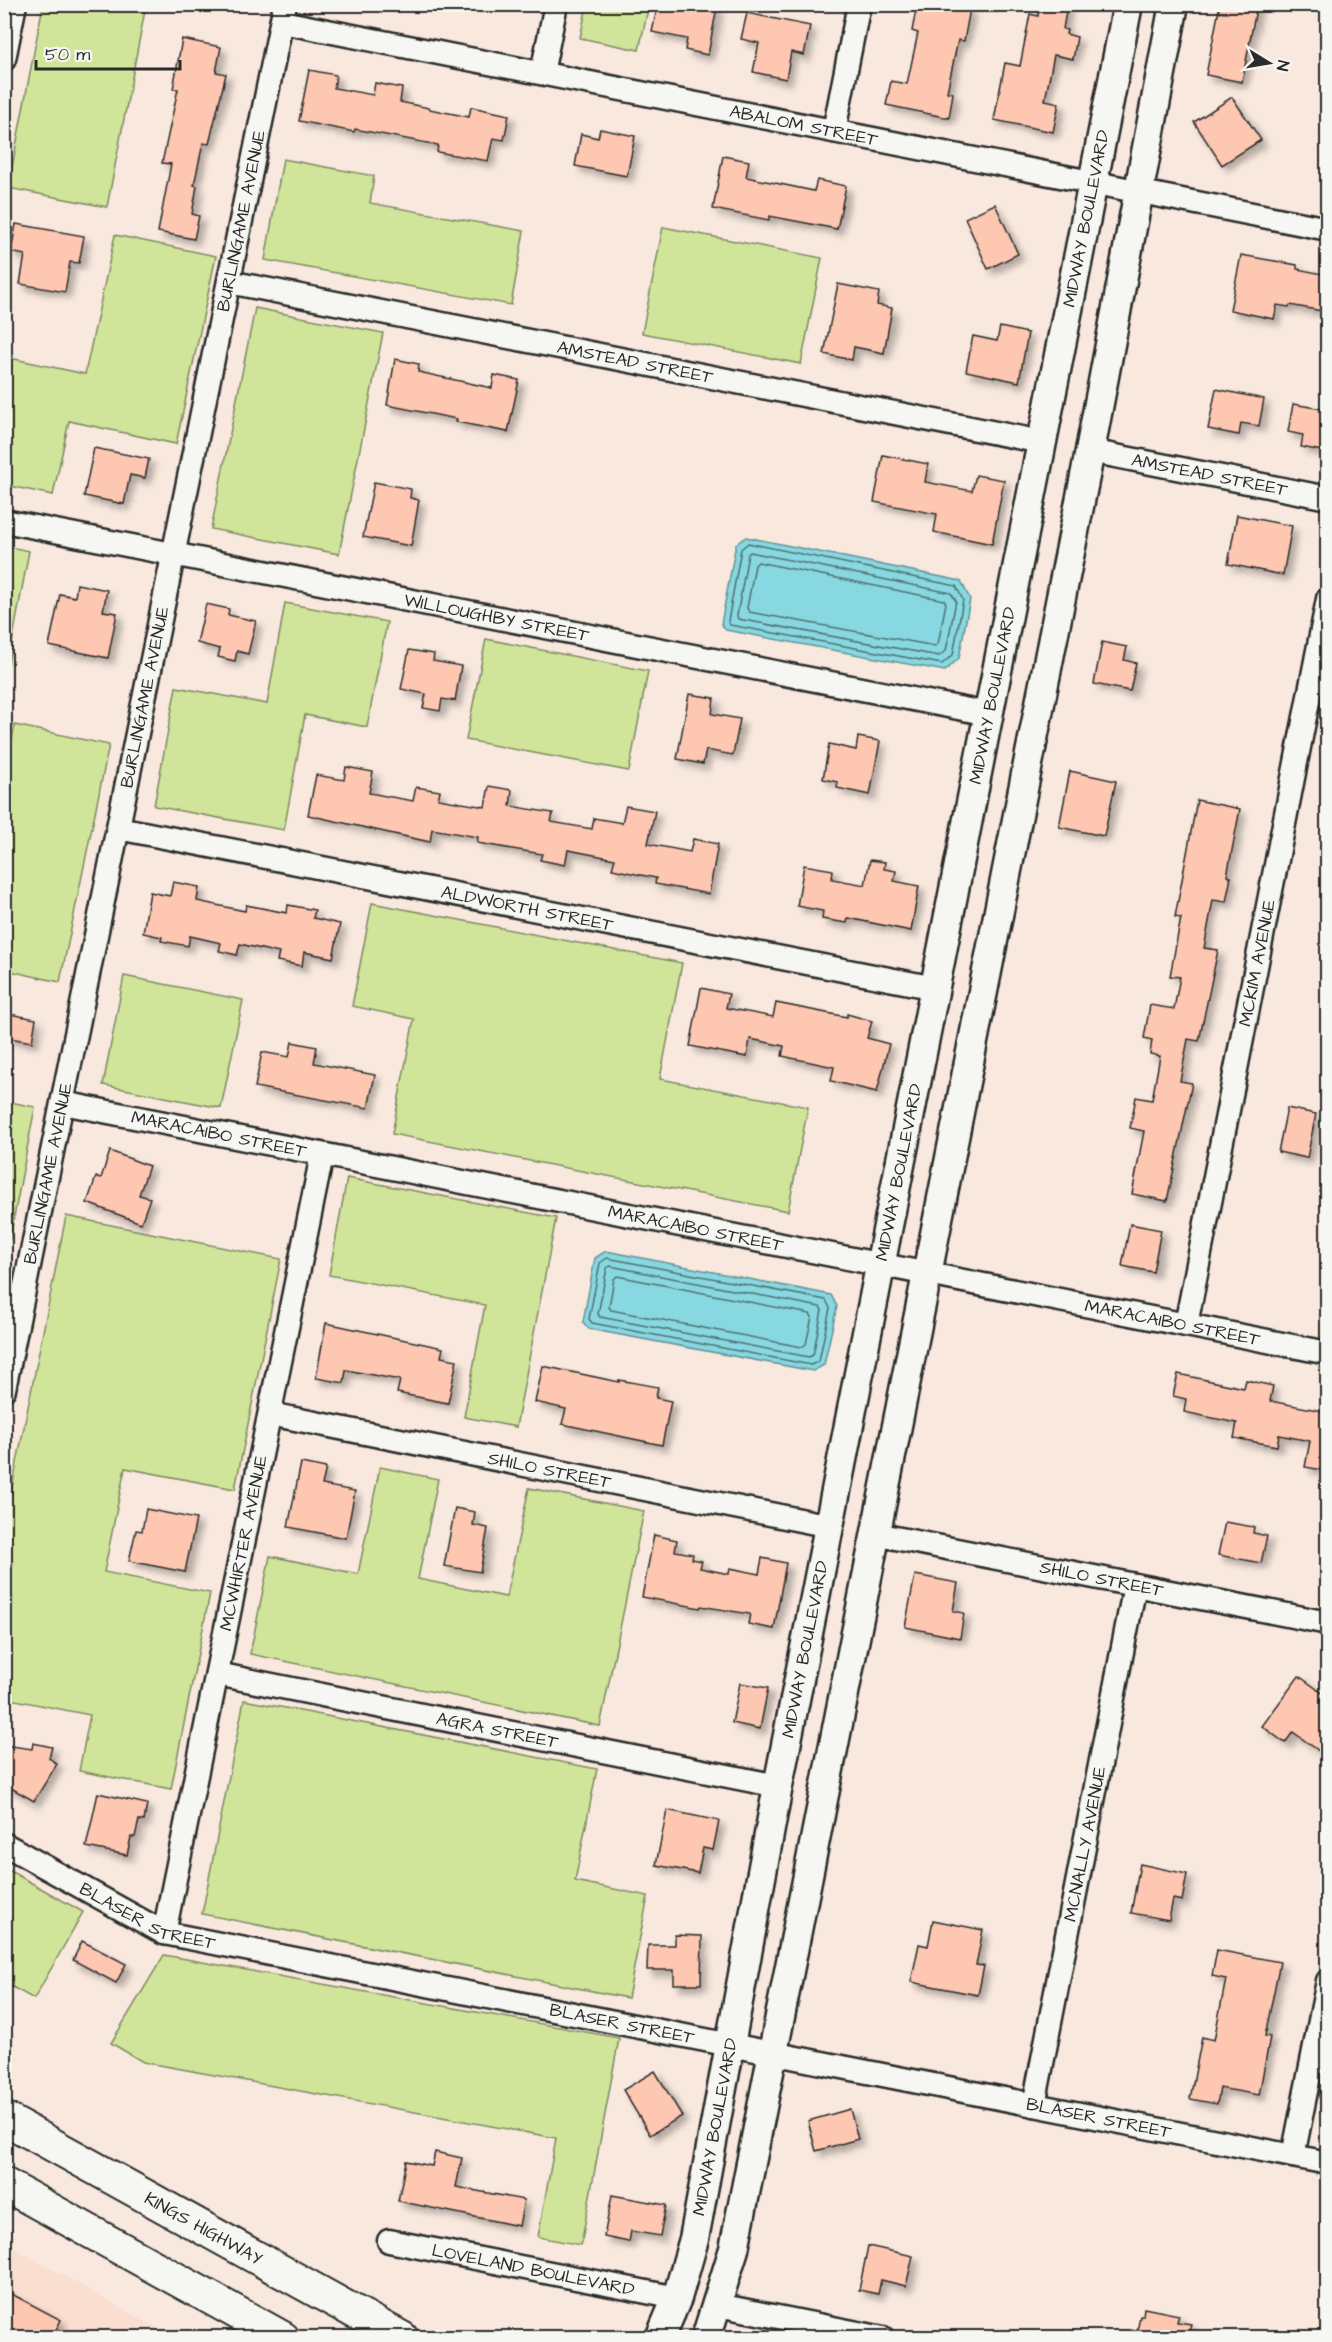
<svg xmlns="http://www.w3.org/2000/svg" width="1332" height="2342" font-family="'Architects Daughter',sans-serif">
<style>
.built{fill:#faded0}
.green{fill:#d0e59a;stroke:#7e8862;stroke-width:1.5}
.water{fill:#87d8e0;stroke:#629398;stroke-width:1.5}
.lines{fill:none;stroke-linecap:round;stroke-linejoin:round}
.shore{stroke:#507073;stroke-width:1.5}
.building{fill:#fec7b1;stroke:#2b2b2b;stroke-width:1.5;filter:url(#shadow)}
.minor-casing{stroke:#2b2b2b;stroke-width:27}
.tertiary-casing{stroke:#2b2b2b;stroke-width:33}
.secondary-casing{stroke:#2b2b2b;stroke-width:36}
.minor{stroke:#f6f6f2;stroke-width:22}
.tertiary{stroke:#f6f6f2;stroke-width:28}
.secondary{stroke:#f6f6f2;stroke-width:32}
.labels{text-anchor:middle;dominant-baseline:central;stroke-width:4.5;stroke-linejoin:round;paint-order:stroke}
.street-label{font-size:18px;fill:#2b2b2b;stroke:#f6f6f2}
</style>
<defs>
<filter id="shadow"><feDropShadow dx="5.5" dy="5.5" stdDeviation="3" flood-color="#0004"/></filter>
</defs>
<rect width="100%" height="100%" fill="#f8e8de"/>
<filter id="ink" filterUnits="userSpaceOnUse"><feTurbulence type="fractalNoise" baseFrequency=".0167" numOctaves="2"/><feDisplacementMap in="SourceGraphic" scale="12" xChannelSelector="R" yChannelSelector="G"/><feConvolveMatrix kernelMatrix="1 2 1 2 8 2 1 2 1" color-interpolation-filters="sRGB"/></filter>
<g filter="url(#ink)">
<polygon class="built" points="5,2243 173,2337 5,2337"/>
<g class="green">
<polygon points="43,5 146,5 107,207 8,188"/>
<polygon points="587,5 649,5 639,50 580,38"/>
<polygon points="283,159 374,176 370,203 524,231 511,305 265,260"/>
<polygon points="663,227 822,258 801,364 642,333"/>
<polygon points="115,235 216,256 176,444 69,421 53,495 5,485 5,357 85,374"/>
<polygon points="255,308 383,333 339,554 211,529"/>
<polygon points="5,546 29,551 6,675 4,675"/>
<polygon points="285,603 387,622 367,727 305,715 284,830 154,806 176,687 267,704"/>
<polygon points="486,639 648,671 629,771 466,740"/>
<polygon points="15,725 109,745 60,982 5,970 4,775"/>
<polygon points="372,903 682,963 660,1079 808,1107 788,1211 392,1134 414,1019 352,1006"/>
<polygon points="124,976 243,1000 221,1108 103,1085"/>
<polygon points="5,1101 35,1107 5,1264 4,1101"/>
<polygon points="347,1178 556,1218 516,1427 464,1417 485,1305 329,1275"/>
<polygon points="66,1216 281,1259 235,1489 125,1468 104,1572 210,1593 171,1789 79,1771 90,1715 5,1698 5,1523"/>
<polygon points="380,1467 438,1479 418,1579 506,1597 529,1488 644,1511 600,1726 250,1654 270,1556 358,1574"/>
<polygon points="244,1700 597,1769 575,1881 648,1896 628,1998 202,1914"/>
<polygon points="5,1868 83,1912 34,1999 5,1983"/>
<polygon points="164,1955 619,2038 581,2245 538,2237 556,2138 143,2062 111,2043"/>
</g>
<g class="water">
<polygon points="746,537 961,581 970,599 959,658 945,671 726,630 721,624 736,544"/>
<polygon points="606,1251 831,1295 837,1306 824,1365 813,1371 589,1329 583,1322 595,1258"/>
</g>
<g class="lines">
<g class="shore">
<polygon points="748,543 956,586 963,600 953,655 942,664 730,625 728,621 741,549"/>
<polygon points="750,552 951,593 956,601 946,651 939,656 738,619 737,616 748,554"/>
<polygon points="758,562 944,600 946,603 938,644 935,646 749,612 747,608 755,565"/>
<polygon points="607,1258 826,1300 830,1308 819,1361 811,1365 592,1323 589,1319 600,1263"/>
<polygon points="610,1266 820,1307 822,1310 813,1355 809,1357 600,1317 598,1314 607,1268"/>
<polygon points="617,1276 810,1314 812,1317 806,1344 802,1347 611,1310 609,1307 614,1279"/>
</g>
</g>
<g class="building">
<polygon points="658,4 704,4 717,7 708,55 685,50 687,39 652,32"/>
<polygon points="922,4 957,4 956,7 970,9 964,41 958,40 947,92 953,93 949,118 886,105 891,81 907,84 918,33 912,31 916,10 921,11"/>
<polygon points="1040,4 1067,6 1063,29 1067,30 1066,34 1077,37 1073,59 1054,55 1045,100 1059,103 1053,132 994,120 1005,63 1020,66 1030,14 1038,16"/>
<polygon points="1220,4 1257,4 1242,82 1206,75"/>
<polygon points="747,13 810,26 804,55 791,52 786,79 753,72 759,43 741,39"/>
<polygon points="182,39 221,47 216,72 226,74 209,144 203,143 194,185 197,186 192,214 199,216 194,239 158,232 171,164 162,163 178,89 173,89"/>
<polygon points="309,70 336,75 334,88 373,95 375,83 402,88 400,102 429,108 429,109 469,117 471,107 509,115 504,140 493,138 488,161 437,152 438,145 355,129 354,132 299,121"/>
<polygon points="1232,97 1261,140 1222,165 1194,122"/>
<polygon points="600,129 635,136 627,176 575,166 581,134 598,138"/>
<polygon points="723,156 749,161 746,177 814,191 817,180 846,186 837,229 770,216 769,220 713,209"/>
<polygon points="995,204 1018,254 988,269 965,218"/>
<polygon points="16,224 84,236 79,263 70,262 65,292 20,284 25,255 11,252"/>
<polygon points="1241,255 1297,265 1297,269 1328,275 1328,312 1290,305 1289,307 1277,305 1274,319 1230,310"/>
<polygon points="838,284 879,292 877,305 892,308 884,353 854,347 852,360 824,354"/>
<polygon points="1000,327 1028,333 1019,382 966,371 973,336 997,341"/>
<polygon points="395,359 419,364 418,372 492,388 494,375 519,380 508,432 456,422 457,419 387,405"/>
<polygon points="1216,389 1264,399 1259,426 1241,423 1239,435 1208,429"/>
<polygon points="1293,404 1328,410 1328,452 1301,447 1303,435 1288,432"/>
<polygon points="94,448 149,459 145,478 130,475 124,504 84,496"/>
<polygon points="883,455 928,464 925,482 972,491 976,475 1004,480 992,544 934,532 937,514 874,502"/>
<polygon points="374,482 411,489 410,498 419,500 411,546 363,537"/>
<polygon points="1237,515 1292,526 1283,575 1228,564"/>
<polygon points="77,584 107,590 103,611 117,613 108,658 49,646 60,594 75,597"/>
<polygon points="206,604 229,609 228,615 256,621 248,654 237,651 235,661 218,657 220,649 197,643"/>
<polygon points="1102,642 1127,647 1124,660 1136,663 1130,691 1094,684"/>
<polygon points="409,650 434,654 433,661 461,666 455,701 442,699 440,711 423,708 426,694 401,689"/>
<polygon points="689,694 714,698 712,714 740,719 733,755 706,750 703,764 677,759"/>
<polygon points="858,737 880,741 870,795 837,788 838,782 823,779 829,744 856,750"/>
<polygon points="346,767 373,772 369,793 413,801 416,787 440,791 438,799 485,807 489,786 512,790 510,806 553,813 551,822 592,829 594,818 622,823 626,806 655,811 648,844 690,852 693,839 718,844 709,894 655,884 656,878 612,869 615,859 568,850 565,865 540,860 542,854 477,843 478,837 432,829 430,842 308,815 316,775 344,780"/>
<polygon points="1070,771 1116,781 1104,836 1059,827"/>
<polygon points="1197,800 1240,809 1227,876 1231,877 1226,902 1213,900 1204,948 1218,950 1199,1041 1188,1039 1180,1081 1192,1083 1167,1201 1132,1194 1144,1131 1130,1128 1136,1097 1152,1100 1160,1056 1150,1054 1152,1040 1144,1038 1150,1005 1174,1009 1180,977 1170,976 1181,918 1175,917"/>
<polygon points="870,860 885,862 884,869 896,871 894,881 919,886 911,931 848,918 847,923 822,919 823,911 797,906 804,865 833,870 832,879 865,885"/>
<polygon points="173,882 199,887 197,901 245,911 246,905 287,913 288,905 315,910 313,918 340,924 333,958 304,952 302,966 277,961 279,953 240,944 237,955 219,951 221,943 190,936 188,946 161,941 162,937 143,933 150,892 170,896"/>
<polygon points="701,988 729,994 726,1008 773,1017 776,1003 847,1017 847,1014 872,1021 867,1038 889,1044 877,1092 831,1081 834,1067 782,1056 784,1046 750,1039 747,1057 690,1046"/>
<polygon points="4,1013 36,1019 32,1042 4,1037"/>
<polygon points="292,1042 317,1047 314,1063 375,1075 368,1108 255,1087 262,1052 289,1057"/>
<polygon points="1287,1108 1316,1114 1307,1158 1278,1152"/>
<polygon points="110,1151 149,1166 139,1195 150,1198 141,1223 87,1203 96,1177 101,1178"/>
<polygon points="1130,1224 1161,1230 1153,1272 1122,1266"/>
<polygon points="326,1323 443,1348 441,1357 457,1360 448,1403 397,1393 400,1380 346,1370 344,1383 316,1378"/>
<polygon points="543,1366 619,1382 619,1380 658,1387 656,1398 671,1401 662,1445 562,1424 566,1409 535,1402"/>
<polygon points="1178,1374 1244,1388 1246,1380 1273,1386 1270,1401 1328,1412 1328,1471 1305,1467 1310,1441 1279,1435 1277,1446 1234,1438 1237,1423 1184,1412 1186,1399 1173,1396"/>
<polygon points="301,1463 326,1468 322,1485 355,1491 346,1538 288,1527"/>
<polygon points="455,1508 475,1512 473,1525 488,1528 480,1572 444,1566"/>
<polygon points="146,1509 196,1519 185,1572 129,1561 136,1530 142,1531"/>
<polygon points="1225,1522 1254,1527 1253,1533 1267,1536 1261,1563 1218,1555"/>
<polygon points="654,1535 677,1540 675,1551 693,1554 692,1559 702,1561 700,1568 729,1574 730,1568 759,1574 762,1558 786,1563 774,1629 748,1624 750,1614 701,1606 700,1608 642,1597"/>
<polygon points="915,1575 958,1583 953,1611 964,1613 960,1638 905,1627"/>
<polygon points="1299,1676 1325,1695 1320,1701 1328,1707 1328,1739 1319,1751 1293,1732 1285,1743 1262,1726"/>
<polygon points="740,1683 768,1688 760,1729 732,1723"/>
<polygon points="33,1743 52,1747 49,1758 57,1764 34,1801 4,1784 4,1745 32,1749"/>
<polygon points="98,1793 147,1804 144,1821 139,1820 135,1837 131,1837 127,1855 86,1847"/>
<polygon points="667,1810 719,1821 713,1850 703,1848 698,1873 656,1865"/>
<polygon points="1140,1864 1187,1874 1182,1901 1173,1899 1169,1920 1131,1913"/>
<polygon points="933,1920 983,1930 976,1965 984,1966 978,1995 911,1982 919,1944 928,1946"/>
<polygon points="675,1935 702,1936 701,1984 674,1984 674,1970 647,1970 648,1945 675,1945"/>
<polygon points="82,1941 126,1964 116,1983 73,1960"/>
<polygon points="1217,1950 1280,1962 1265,2036 1270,2037 1259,2095 1220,2088 1217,2104 1190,2099 1202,2037 1214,2040 1226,1979 1212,1976"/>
<polygon points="655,2071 682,2116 650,2135 623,2090"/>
<polygon points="850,2109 858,2139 816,2151 808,2121"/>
<polygon points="435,2152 462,2158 456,2187 524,2200 519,2226 398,2201 406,2161 432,2166"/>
<polygon points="612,2195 666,2205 660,2236 631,2231 629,2242 604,2237"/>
<polygon points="868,2246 913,2256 906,2286 881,2280 878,2294 859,2290"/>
<polygon points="4,2290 61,2320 52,2337 4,2337"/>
<polygon points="1144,2308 1179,2315 1177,2322 1191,2324 1188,2337 1136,2337 1140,2316 1143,2316"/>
</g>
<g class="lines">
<g class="minor-casing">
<g id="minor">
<path id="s1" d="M282,22L1328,229"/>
<polyline points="4,59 15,4"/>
<polyline points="542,73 556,4"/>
<polyline points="834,131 859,4"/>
<path id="s2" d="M229,282L1042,442"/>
<path id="s3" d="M1090,451L1328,498"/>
<path id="s4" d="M4,521L989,714"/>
<path id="s5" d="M118,828L935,988"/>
<path id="s6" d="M63,1103L1328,1353"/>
<path id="s7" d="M1186,1325L1328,599"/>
<path id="s8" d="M4,1389L285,4"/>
<path id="s9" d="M270,1414L830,1526"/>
<path id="s10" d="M875,1534L1328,1623"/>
<path id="s11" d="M217,1674L778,1786"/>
<path id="s12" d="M4,1844L164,1933L1328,2163"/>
<path id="s13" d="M164,1933L322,1155"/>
<path id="s14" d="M1034,2105L1135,1585"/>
<polyline points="1293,2156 1328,1981"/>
<path id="s15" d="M389,2241L677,2298"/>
<polyline points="718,2305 883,2338"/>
</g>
</g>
<g class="tertiary-casing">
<g id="tertiary">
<path id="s16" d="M660,2338L677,2298L694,2239L778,1786L1128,4"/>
<polyline points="706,2338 734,2249 1090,451 1174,4"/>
</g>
</g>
<g class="secondary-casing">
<g id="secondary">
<path id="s17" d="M4,2118L402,2338"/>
<polyline points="4,2184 283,2338"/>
</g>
</g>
<use href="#minor" class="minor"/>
<use href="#tertiary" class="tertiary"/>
<use href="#secondary" class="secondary"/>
</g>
</g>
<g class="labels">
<g class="street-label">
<text stroke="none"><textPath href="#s1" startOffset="532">ABALOM STREET</textPath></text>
<text stroke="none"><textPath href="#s16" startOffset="2163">MIDWAY BOULEVARD</textPath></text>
<text stroke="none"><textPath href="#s8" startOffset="1192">BURLINGAME AVENUE</textPath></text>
<text stroke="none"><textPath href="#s2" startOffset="414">AMSTEAD STREET</textPath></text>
<text stroke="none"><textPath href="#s3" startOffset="122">AMSTEAD STREET</textPath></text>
<text stroke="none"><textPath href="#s4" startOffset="502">WILLOUGHBY STREET</textPath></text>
<text stroke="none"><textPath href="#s16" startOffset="1677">MIDWAY BOULEVARD</textPath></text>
<text stroke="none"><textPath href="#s8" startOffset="706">BURLINGAME AVENUE</textPath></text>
<text stroke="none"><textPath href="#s5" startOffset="417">ALDWORTH STREET</textPath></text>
<text stroke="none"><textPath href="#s7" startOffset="369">MCKIM AVENUE</textPath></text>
<text stroke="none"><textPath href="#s6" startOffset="159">MARACAIBO STREET</textPath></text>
<text stroke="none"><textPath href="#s8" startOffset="220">BURLINGAME AVENUE</textPath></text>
<text stroke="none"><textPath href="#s16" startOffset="1191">MIDWAY BOULEVARD</textPath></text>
<text stroke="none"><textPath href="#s6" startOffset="645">MARACAIBO STREET</textPath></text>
<text stroke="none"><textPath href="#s6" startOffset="1131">MARACAIBO STREET</textPath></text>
<text stroke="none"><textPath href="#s9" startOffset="285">SHILO STREET</textPath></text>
<text stroke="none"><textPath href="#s13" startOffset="398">MCWHIRTER AVENUE</textPath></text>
<text stroke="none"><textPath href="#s10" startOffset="231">SHILO STREET</textPath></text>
<text stroke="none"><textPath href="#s16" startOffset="705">MIDWAY BOULEVARD</textPath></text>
<text stroke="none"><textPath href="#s11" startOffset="286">AGRA STREET</textPath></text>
<text stroke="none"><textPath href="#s14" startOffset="266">MCNALLY AVENUE</textPath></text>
<text stroke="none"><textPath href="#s12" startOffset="162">BLASER STREET</textPath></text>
<text stroke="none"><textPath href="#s12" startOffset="650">BLASER STREET</textPath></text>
<text stroke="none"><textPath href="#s12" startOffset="1136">BLASER STREET</textPath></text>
<text stroke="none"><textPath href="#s16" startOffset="219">MIDWAY BOULEVARD</textPath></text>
<text stroke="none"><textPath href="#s17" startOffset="228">KINGS HIGHWAY</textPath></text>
<text stroke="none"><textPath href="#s15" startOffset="147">LOVELAND BOULEVARD</textPath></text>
</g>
</g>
<rect width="1332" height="2342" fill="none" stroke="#f6f6f2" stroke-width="24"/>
<rect x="12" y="12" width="1308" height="2318" fill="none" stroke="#2b2b2b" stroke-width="2" filter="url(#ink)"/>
<g transform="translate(1269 63) rotate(101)" stroke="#f6f6f2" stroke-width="4.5" paint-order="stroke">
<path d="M0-4.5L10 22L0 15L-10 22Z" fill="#2b2b2b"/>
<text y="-9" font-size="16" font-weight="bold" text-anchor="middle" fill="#2b2b2b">N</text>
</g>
<path d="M36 60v9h144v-9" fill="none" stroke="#2b2b2b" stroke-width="3"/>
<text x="45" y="60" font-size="18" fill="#2b2b2b" stroke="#f6f6f2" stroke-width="4.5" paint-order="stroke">50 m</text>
</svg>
